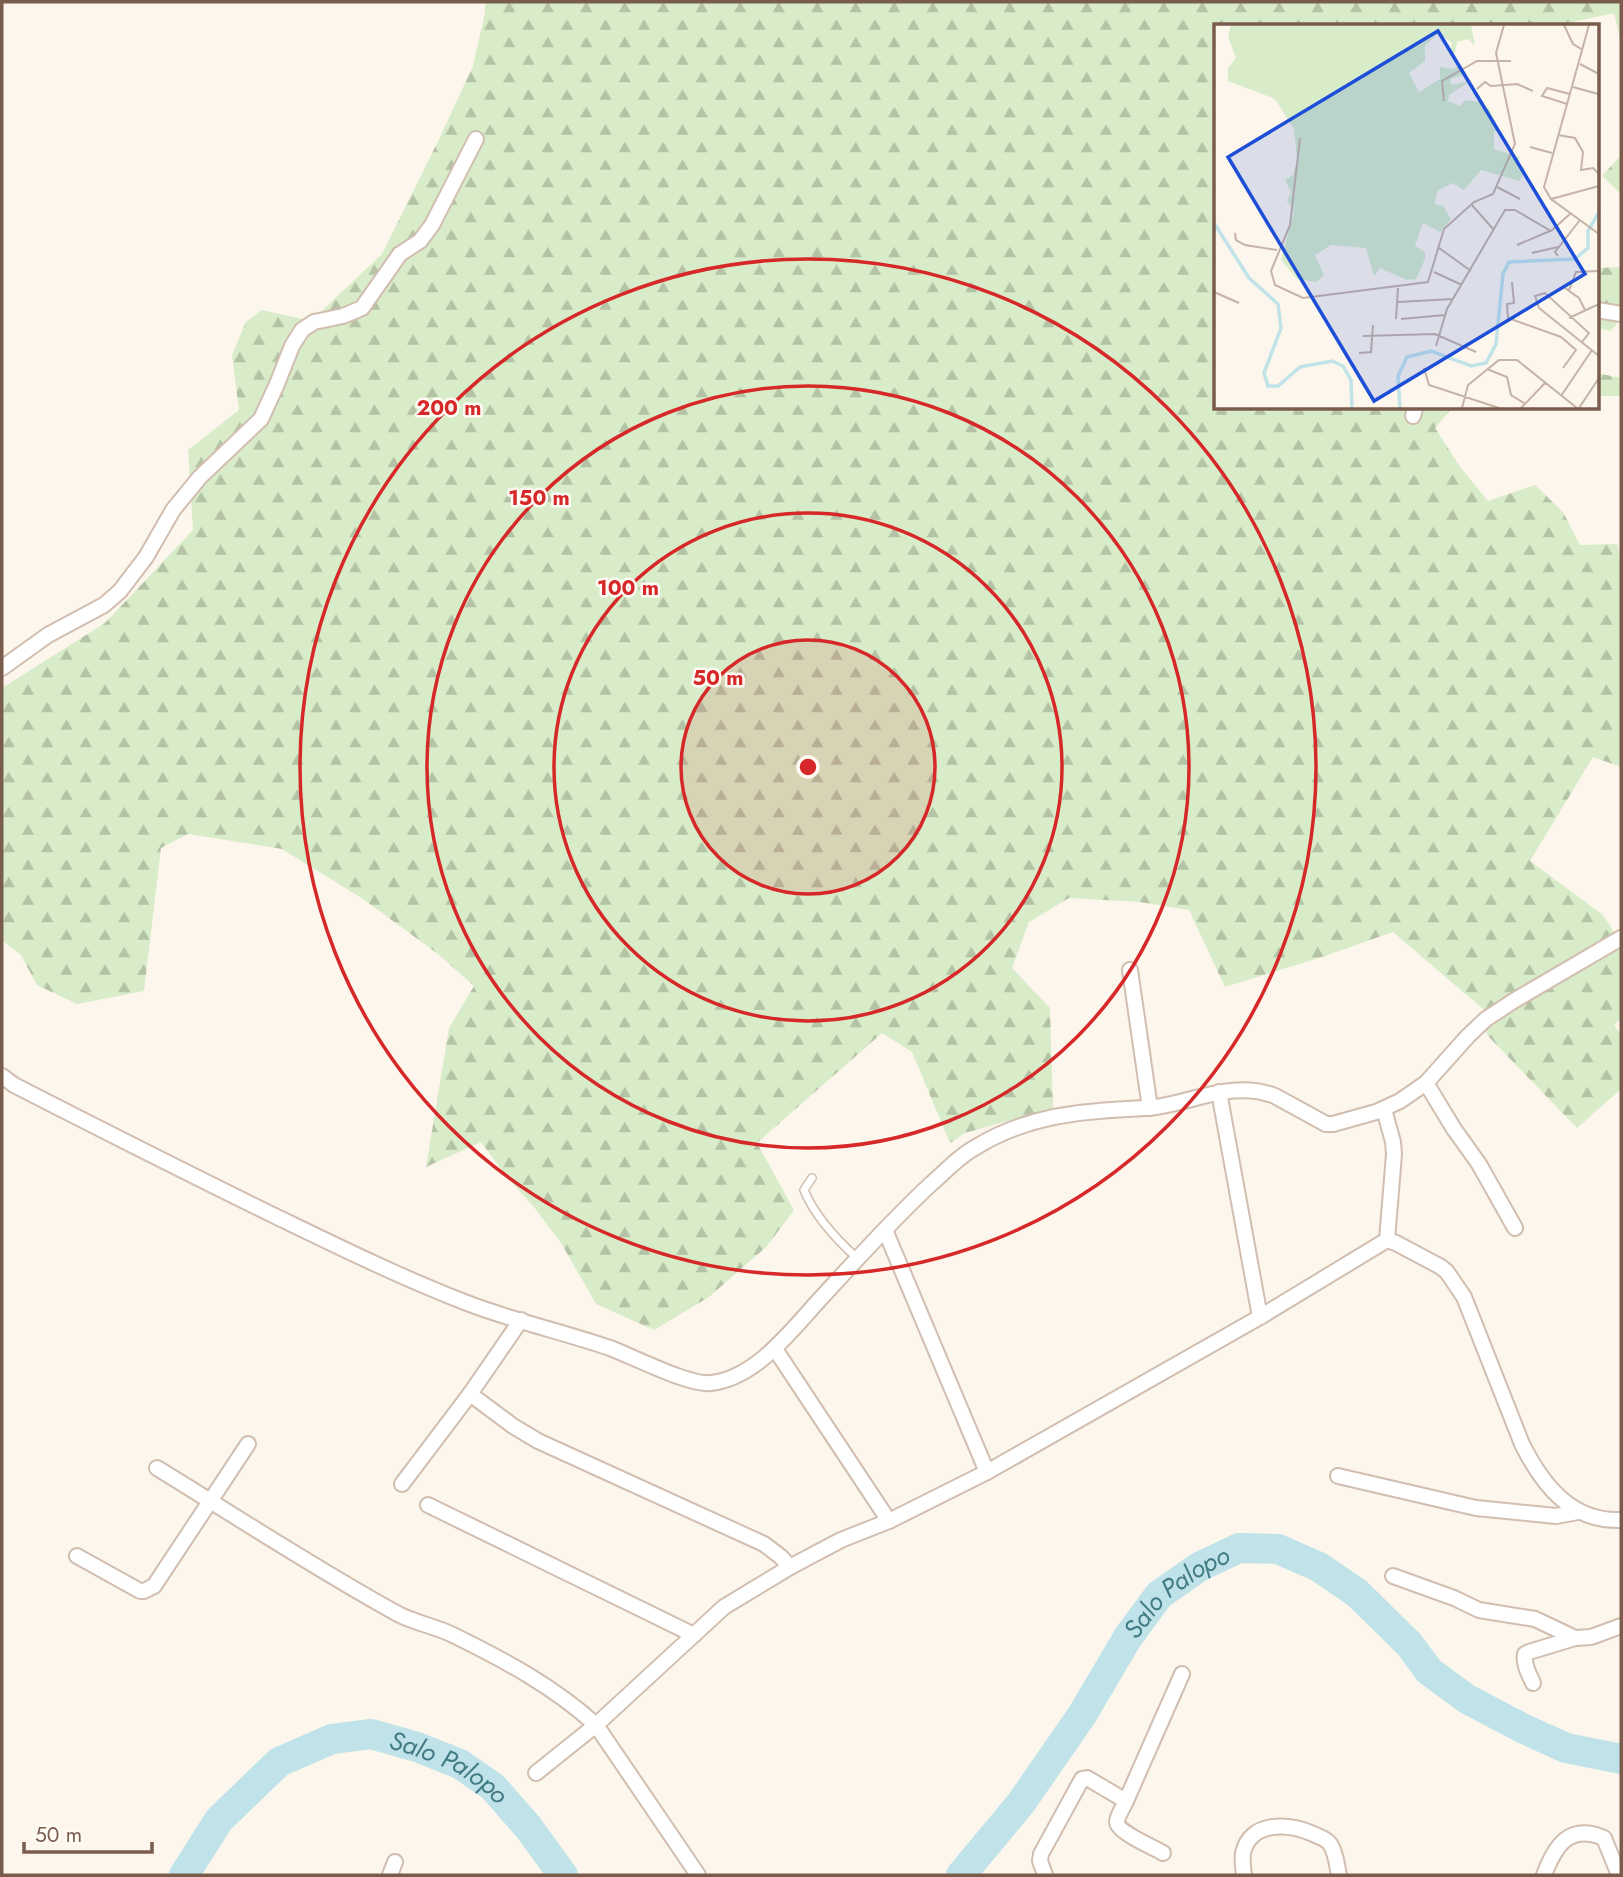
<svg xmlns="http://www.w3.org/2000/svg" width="1623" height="1877" font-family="Jost,sans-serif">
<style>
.forest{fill:url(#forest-firs)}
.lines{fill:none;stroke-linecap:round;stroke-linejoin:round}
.river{stroke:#bfe3e8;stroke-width:30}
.lane-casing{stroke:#d1beb0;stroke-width:10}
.street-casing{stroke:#d1beb0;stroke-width:18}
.lane{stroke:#fff;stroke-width:7}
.street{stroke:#fff;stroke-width:14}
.ring{fill:none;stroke:#d62828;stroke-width:3.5}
.labels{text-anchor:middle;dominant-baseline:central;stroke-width:5;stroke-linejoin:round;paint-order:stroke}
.water-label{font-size:26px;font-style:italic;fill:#437c86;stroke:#fffaf3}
.inset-river{fill:none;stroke:#bfe3e8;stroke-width:3.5}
.inset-road{fill:none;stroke:#c5b3a7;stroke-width:2}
.view{fill:#1d4ed8;fill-opacity:0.15;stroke:#1d4ed8;stroke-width:3.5}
.inset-edge{fill:none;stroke:#7a5c4d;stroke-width:3.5}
.centre{fill:#d62828;stroke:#fffaf3;stroke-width:3.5}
.ring-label{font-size:21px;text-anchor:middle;font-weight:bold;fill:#d62828;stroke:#fffaf3;stroke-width:5;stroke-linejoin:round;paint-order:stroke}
</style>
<defs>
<pattern id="forest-firs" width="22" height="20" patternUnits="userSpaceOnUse" patternTransform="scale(1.75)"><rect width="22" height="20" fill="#d8ecc9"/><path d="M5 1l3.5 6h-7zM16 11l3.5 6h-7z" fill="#b4c2a5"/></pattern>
</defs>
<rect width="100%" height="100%" fill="#fdf6ec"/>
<g class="forest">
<polygon points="485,2 1621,2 1621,43 1614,13 1554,26 1215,26 1215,408 1452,408 1435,428 1461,468 1488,501 1535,485 1563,512 1580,545 1617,544 1621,562 1621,767 1593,757 1530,861 1603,915 1621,943 1621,1018 1614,1025 1621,1035 1621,1089 1577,1128 1487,1035 1483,1009 1393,932 1322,957 1225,987 1189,910 1140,902 1069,898 1029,922 1012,968 1050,1008 1053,1108 965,1133 950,1143 912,1052 882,1033 757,1143 794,1210 767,1246 709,1297 654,1330 596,1304 561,1243 533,1206 506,1176 481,1142 426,1167 449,1028 474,986 438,954 363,899 282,849 188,834 161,848 144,991 77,1004 37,985 21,955 2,940 2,688 105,623 193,530 188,450 239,410 232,355 246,322 262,310 311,321 382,254 441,135 473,66 485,13"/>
<polygon points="1621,155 1621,194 1602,176"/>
<polygon points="1621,267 1621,318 1611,331 1597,328 1597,268"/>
<polygon points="1597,373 1621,378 1621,396 1597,396"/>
</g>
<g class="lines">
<g class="river">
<path id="s1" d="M184,1875L219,1820L279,1762L332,1739L371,1734L417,1747L460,1764L493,1787L528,1827L563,1875"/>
<path id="s2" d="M961,1875L1021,1803L1082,1715L1128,1637L1159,1595L1199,1567L1239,1548L1278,1549L1319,1567L1357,1593L1409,1644L1429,1671L1467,1699L1524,1729L1566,1748L1621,1759"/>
</g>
<g class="lane-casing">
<path id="lane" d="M812,1178L804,1190C815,1217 836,1239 857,1258"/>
</g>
<g class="street-casing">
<g id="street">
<polyline points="1597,310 1621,314"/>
<polyline points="1413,416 1415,408"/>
<polyline points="2,668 48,635 104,605 120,591 146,557 173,510 200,477 261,419 277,384 292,346 302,330 314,322 343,316 362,308 400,254 420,241 432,225 476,139"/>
<polyline points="1130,970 1150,1108"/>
<path d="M2,1076L14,1085C102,1130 189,1174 277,1217C339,1247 402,1278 467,1303C514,1321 563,1332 610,1348C634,1357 690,1386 711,1383C757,1378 793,1328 822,1297C858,1258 893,1219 932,1183C946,1171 959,1156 976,1147C1013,1124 1056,1114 1099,1111C1118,1109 1137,1109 1156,1107C1196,1101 1235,1080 1275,1096L1326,1124H1333L1376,1112L1400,1101L1426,1083L1468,1036L1486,1019L1515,1000L1621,938"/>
<polyline points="1426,1083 1454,1129 1479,1164 1515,1228"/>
<polyline points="1219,1092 1260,1317"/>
<polyline points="1384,1109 1393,1142 1394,1154 1387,1240"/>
<polyline points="885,1230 987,1472"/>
<polyline points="775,1349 889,1521"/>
<polyline points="470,1394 513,1426 538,1441 764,1544 781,1557 790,1567"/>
<path d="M157,1468C237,1517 316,1569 398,1614C415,1623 435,1626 453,1635C504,1660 553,1686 596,1725L698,1875"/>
<polyline points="1338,1476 1476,1508 1556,1516 1578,1512"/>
<polyline points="402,1484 470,1394 521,1320"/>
<polyline points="428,1505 694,1635"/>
<polyline points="77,1556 140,1591 144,1591 154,1586 248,1444"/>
<polyline points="1393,1576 1454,1598 1479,1610 1535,1619 1575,1638"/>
<path d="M1533,1683C1529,1674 1523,1664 1525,1654L1529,1652L1575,1638L1591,1637L1621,1626"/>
<path d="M536,1773L596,1725L724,1607L790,1567L841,1540L889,1521L987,1472L1260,1317L1387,1240L1396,1243L1441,1267L1447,1272L1464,1297L1522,1444C1543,1486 1572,1522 1621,1520"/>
<path d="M1126,1801C1124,1806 1117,1816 1117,1822C1117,1832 1155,1848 1163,1853"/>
<polyline points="390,1875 395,1862"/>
<polyline points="1045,1875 1040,1861 1041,1854 1082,1779 1087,1778 1126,1801 1182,1674"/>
<path d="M1244,1875C1243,1868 1242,1860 1243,1853C1250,1821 1288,1823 1311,1833C1317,1836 1326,1838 1330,1844C1336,1852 1337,1866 1339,1875"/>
<path d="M1544,1875C1555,1846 1569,1823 1604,1838L1619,1875"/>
</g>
</g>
<use href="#lane" class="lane"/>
<use href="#street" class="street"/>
</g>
<circle cx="808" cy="767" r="127" fill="#d62828" fill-opacity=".12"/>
<g class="ring">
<circle cx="808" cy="767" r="127"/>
<circle cx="808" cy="767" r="254"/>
<circle cx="808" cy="767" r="381"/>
<circle cx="808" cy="767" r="508"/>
</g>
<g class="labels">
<g class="water-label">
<text stroke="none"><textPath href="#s2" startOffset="359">Salo Palopo</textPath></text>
<text stroke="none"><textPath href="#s1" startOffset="331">Salo Palopo</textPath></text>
</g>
</g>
<g transform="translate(1214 24)">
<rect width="385" height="385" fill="#fdf6ec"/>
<path d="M17,1H257L261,22L254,15L243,18L240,32L235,31L238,19L224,9L211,22V37L195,49L205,68L226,55V43L239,45L246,41L249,51L236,55L237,61L257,57L235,71L234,77L246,82L251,76L266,78L275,84L285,106L280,108V125L306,133L303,140L311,144L306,157L267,146L250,166L239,159L223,167L221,180L229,182L237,195L226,208L209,199L201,222L211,228V235L202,255L193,256L166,244L160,252L152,224L117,221L101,231L110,251L102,258L83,255L67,236L80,187L73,177L77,168L71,156L79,151L83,136L80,105L61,75L14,57V44L22,34L14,13Z" fill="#d8ecc9"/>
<path class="inset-river" d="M0,199L35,254L64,280L67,304L50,349L54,362H64L86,343L118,337L129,342L137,356L138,384M186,384L184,352L193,333L217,327L257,342L272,339L282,320L289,250L295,238L361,235L374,224V207L385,188"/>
<path class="inset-road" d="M350,1L359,20L369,26M375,1L330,163L337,175L385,210M366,40L385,50M359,63L384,70M263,65L271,58L277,62L303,60L319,67M230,77L228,57L263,37H297M353,80L328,72L333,64L356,70M344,111L361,114L369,128L367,146L379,144L385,150M86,114L76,201L57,247L61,261L89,274L214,258L230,205L260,178L279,170L301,120L282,29L290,1M316,123L338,129M283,163L306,175M337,175L385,162M257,180L280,206M21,209L22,216L31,221L63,226M303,221L336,207M225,224L257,247M318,229L344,223M344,232L341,228L366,196M220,248L248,261M298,258L300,279L293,280L294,294L347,313L362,326L349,344M351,264L365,274L371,286M355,266L362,248L385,247M0,268L25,279M184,278L239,275M355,294L385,280M182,295L184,264M187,295L231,291M149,312L221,310L262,328M368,318L375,309L331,269L321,272L325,284L385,332M222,322L233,285L291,186H301L337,207L357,189M145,329L157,328L159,301M210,344L215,361L285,384M273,345L293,353L297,371L310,379M347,372L378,326M248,384L254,361L285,336H303L363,384M307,384L331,359M365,384L385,354"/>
<path class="view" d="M224,7L371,250L160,377L14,133Z"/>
<rect width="385" height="385" class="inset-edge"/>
</g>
<circle cx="808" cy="767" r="10" class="centre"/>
<g class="ring-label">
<text x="449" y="415">200 m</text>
<text x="539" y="505">150 m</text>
<text x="628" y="595">100 m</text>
<text x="718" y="685">50 m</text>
</g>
<rect width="1623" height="1877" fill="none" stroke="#7a5c4d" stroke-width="7"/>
<path d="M24 1842v10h128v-10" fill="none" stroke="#7a5c4d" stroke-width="3.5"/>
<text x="35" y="1842" font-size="21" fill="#7a5c4d" stroke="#fffaf3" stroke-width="5" paint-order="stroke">50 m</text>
</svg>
